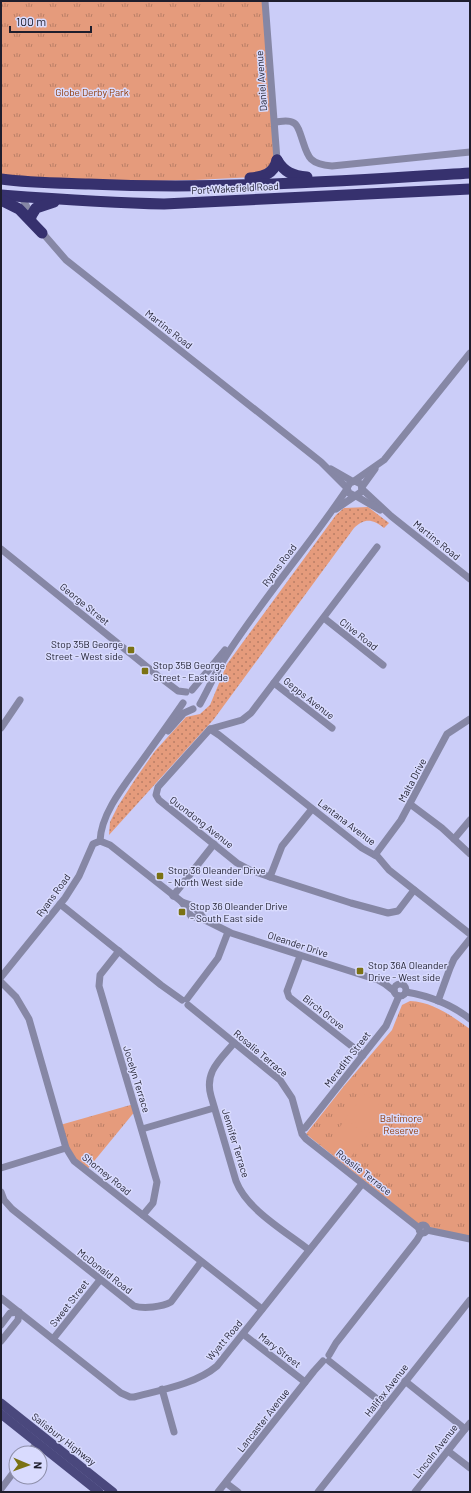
<svg xmlns="http://www.w3.org/2000/svg" width="471" height="1493" font-family="Barlow,sans-serif">
<style>
.grass{fill:url(#grass-dots)}
.park{fill:url(#park-tufts)}
.pitch{fill:#e59b7c}
.lines{fill:none;stroke-linecap:round;stroke-linejoin:round}
.minor{stroke:#8687a5;stroke-width:7}
.major{stroke:#4a487d;stroke-width:9}
.highway{stroke:#36316e;stroke-width:11}
.poi-dot{fill:#7b7214;stroke:#d9dbfe;stroke-width:1.5}
.labels{text-anchor:middle;dominant-baseline:central;stroke-width:3;stroke-linejoin:round;paint-order:stroke}
.street-label{font-size:10px;fill:#1e1e2d;stroke:#d9dbfe}
.park-label{font-size:10px;fill:#8f3703;stroke:#d9dbfe}
.poi-label{font-size:10px;fill:#1e1e2d;stroke:#d9dbfe;text-anchor:start}
</style>
<defs>
<pattern id="grass-dots" width="8" height="8" patternUnits="userSpaceOnUse"><rect width="8" height="8" fill="#e59b7c"/><path d="M2 2h.1M6 6h.1" fill="none" stroke="#b97e66" stroke-width="1.8" stroke-linecap="round"/></pattern>
<pattern id="park-tufts" width="24" height="20" patternUnits="userSpaceOnUse"><rect width="24" height="20" fill="#e59b7c"/><path d="M3 7l-1-3M5 7V3M7 7l1-3M15 17l-1-3M17 17v-4M19 17l1-3" fill="none" stroke="#b97e66"/></pattern>
</defs>
<rect width="100%" height="100%" fill="#cbcdf8"/>
<path class="grass" d="M368,507L389,523L384,528C372,519 365,518 354,528L214,719L109,835L110,822L118,806L136,778L155,751L186,717L200,714L210,705L227,664L336,515L344,508Z"/>
<g class="park">
<polygon points="1,1 265,1 277,160 254,177 195,180 107,182 1,179"/>
<path d="M410,1001C433,1002 452,1016 470,1029V1237L429,1227L424,1223H417L306,1134L344,1086L392,1030L402,1005Z"/>
<polygon points="134,1104 136,1110 86,1171 74,1161 60,1125"/>
</g>
<g class="pitch">
<polygon points="365,1094 387,1111 369,1133 347,1116"/>
<polygon points="346,1119 367,1136 349,1159 328,1142"/>
</g>
<g class="lines">
<g class="minor">
<polyline points="265,1 277,160"/>
<path d="M275,122C280,122 288,119 294,123C297,125 299,130 300,133C308,155 306,164 332,166L470,152"/>
<polyline points="21,196 33,218"/>
<polyline points="40,230 66,260 282,431 321,462 347,488"/>
<polyline points="331,469 352,481"/>
<polyline points="354,481 384,460 470,353"/>
<polyline points="362,487 375,469"/>
<polyline points="362,489 391,516 470,579"/>
<polyline points="356,496 380,510"/>
<polyline points="336,509 361,492 362,489 361,484 355,481 350,483 347,488 349,493 355,496"/>
<polyline points="377,547 251,713 242,720 210,729 158,787 156,795 159,800 237,863 250,870 270,877 351,903 388,913 398,911 414,890"/>
<polyline points="1,549 157,675 178,691 186,692"/>
<polyline points="324,618 383,665"/>
<polyline points="274,683 332,728"/>
<polyline points="192,690 225,650"/>
<path d="M200,704C209,688 216,671 226,656C263,598 309,546 347,489"/>
<polyline points="1,728 20,700"/>
<polyline points="210,729 219,735 362,848 378,857 389,870 470,934"/>
<polyline points="168,731 184,713 193,709"/>
<polyline points="410,804 442,828 470,854"/>
<polyline points="454,839 470,820"/>
<polyline points="100,841 110,845 182,902 191,916 205,920 231,933 378,980 385,984 394,991"/>
<polyline points="375,855 401,820 447,734 470,719"/>
<polyline points="270,877 282,846 312,809"/>
<polyline points="173,896 214,844"/>
<polyline points="182,902 194,906 205,920"/>
<polyline points="60,904 161,985 182,1000"/>
<polyline points="119,951 100,975 99,986 157,1182 153,1203 143,1215"/>
<polyline points="300,956 287,991 289,997 363,1055"/>
<path d="M1,977L65,898L79,876L93,844L100,841C101,812 127,782 144,758C157,740 170,722 183,703"/>
<polyline points="1,982 16,997 29,1019 66,1148 74,1161 262,1309"/>
<circle cx="400" cy="990" r="6"/>
<path d="M406,992C430,996 451,1004 470,1019"/>
<polyline points="187,999 218,958 228,932"/>
<polyline points="438,1001 450,968 454,959 470,939"/>
<polyline points="188,1005 280,1080 292,1098 302,1134 306,1139 419,1228"/>
<path d="M234,1043C220,1060 204,1072 211,1096L236,1181C247,1210 285,1231 309,1250"/>
<polyline points="142,1129 214,1108"/>
<polyline points="301,1129 305,1128 386,1026 399,996"/>
<polyline points="1,1168 66,1148"/>
<path d="M1,1192L4,1200L12,1209L134,1306C144,1309 162,1307 171,1302L201,1262"/>
<circle cx="423" cy="1229" r="4"/>
<polyline points="427,1230 470,1239"/>
<path d="M1,1298L121,1393L130,1397H134C161,1390 196,1384 217,1366L362,1184"/>
<polyline points="1,1325 10,1313 19,1312 18,1320 1,1341"/>
<polyline points="243,1334 305,1382"/>
<polyline points="53,1339 100,1280"/>
<polyline points="329,1355 336,1343 417,1240 421,1233"/>
<polyline points="329,1361 386,1406"/>
<polyline points="405,1381 465,1429"/>
<polyline points="162,1389 174,1432"/>
<polyline points="448,1451 470,1468"/>
<polyline points="29,1453 37,1443"/>
<polyline points="226,1483 238,1492"/>
<polyline points="1,1489 16,1469"/>
<polyline points="218,1492 314,1371 323,1361"/>
<polyline points="318,1492 470,1300"/>
<polyline points="415,1492 470,1423"/>
</g>
<g class="major">
<polyline points="1,1403 113,1492"/>
<polyline points="1,1414 99,1492"/>
</g>
<g class="highway">
<path d="M277,160C284,172 293,176 307,177"/>
<path d="M250,178C263,177 274,174 277,160"/>
<path d="M1,179C30,183 59,183 89,184C216,190 343,181 470,173"/>
<path d="M1,195C55,199 110,203 164,204L470,189"/>
<polyline points="1,200 19,209 42,233"/>
<polyline points="31,216 36,208 54,202"/>
</g>
</g>
<g class="poi-dot">
<rect x="127" y="646" width="8" height="8" rx="2"/>
<rect x="141" y="667" width="8" height="8" rx="2"/>
<rect x="156" y="872" width="8" height="8" rx="2"/>
<rect x="178" y="908" width="8" height="8" rx="2"/>
<rect x="356" y="967" width="8" height="8" rx="2"/>
</g>
<g class="labels">
<g class="street-label">
<text transform="translate(261 81) rotate(-94)">Daniel Avenue</text>
<text transform="translate(235 188) rotate(-3)">Port Wakefield Road</text>
<text transform="translate(169 329) rotate(38)">Martins Road</text>
<text transform="translate(437 540) rotate(39)">Martins Road</text>
<text transform="translate(279 565) rotate(-53)">Ryans Road</text>
<text transform="translate(85 604) rotate(39)">George Street</text>
<text transform="translate(359 634) rotate(38)">Clive Road</text>
<text transform="translate(309 698) rotate(38)">Gepps Avenue</text>
<text transform="translate(412 780) rotate(-62)">Malta Drive</text>
<text transform="translate(202 822) rotate(38)">Quondong Avenue</text>
<text transform="translate(347 822) rotate(37)">Lantana Avenue</text>
<text transform="translate(53 895) rotate(-54)">Ryans Road</text>
<text transform="translate(298 944) rotate(18)">Oleander Drive</text>
<text transform="translate(324 1012) rotate(38)">Birch Grove</text>
<text transform="translate(261 1053) rotate(40)">Rosalie Terrace</text>
<text transform="translate(347 1059) rotate(-52)">Meredith Street</text>
<text transform="translate(137 1079) rotate(73)">Jocelyn Terrace</text>
<text transform="translate(236 1143) rotate(73)">Jennifer Terrace</text>
<text transform="translate(364 1172) rotate(38)">Roaslie Terrace</text>
<text transform="translate(107 1174) rotate(39)">Shorney Road</text>
<text transform="translate(105 1271) rotate(38)">McDonald Road</text>
<text transform="translate(69 1303) rotate(-52)">Sweet Street</text>
<text transform="translate(224 1340) rotate(-50)">Wyatt Road</text>
<text transform="translate(280 1350) rotate(38)">Mary Street</text>
<text transform="translate(386 1390) rotate(-52)">Halifax Avenue</text>
<text transform="translate(263 1420) rotate(-52)">Lancaster Avenue</text>
<text transform="translate(64 1439) rotate(38)">Salisbury Highway</text>
<text transform="translate(435 1451) rotate(-52)">Lincoln Avenue</text>
</g>
<g class="park-label">
<text x="92" y="92">Globe Derby Park</text>
<text x="401" y="1118">Baltimore<tspan x="401" dy="12">Reserve</tspan></text>
</g>
<g class="poi-label">
<text x="123" y="644" text-anchor="end">Stop 35B George<tspan x="123" dy="12">Street - West side</tspan></text>
<text x="153" y="665">Stop 35B George<tspan x="153" dy="12">Street - East side</tspan></text>
<text x="168" y="870">Stop 36 Oleander Drive<tspan x="168" dy="12">- North West side</tspan></text>
<text x="190" y="906">Stop 36 Oleander Drive<tspan x="190" dy="12">- South East side</tspan></text>
<text x="368" y="965">Stop 36A Oleander<tspan x="368" dy="12">Drive - West side</tspan></text>
</g>
</g>
<rect width="471" height="1493" fill="none" stroke="#1e1e2d" stroke-width="4"/>
<g transform="translate(28 1465) rotate(92)"><circle r="19" fill="#d9dbfe" stroke="#8e8faa"/>
<path d="M0-3L7 15L0 10L-7 15Z" fill="#7b7214"/>
<text y="-6" font-size="11" font-weight="bold" text-anchor="middle" fill="#1e1e2d">N</text>
</g>
<path d="M10 26v6h81v-6" fill="none" stroke="#1e1e2d" stroke-width="2"/>
<text x="16" y="26" font-size="12" fill="#1e1e2d" stroke="#d9dbfe" stroke-width="3" paint-order="stroke">100 m</text>
</svg>
